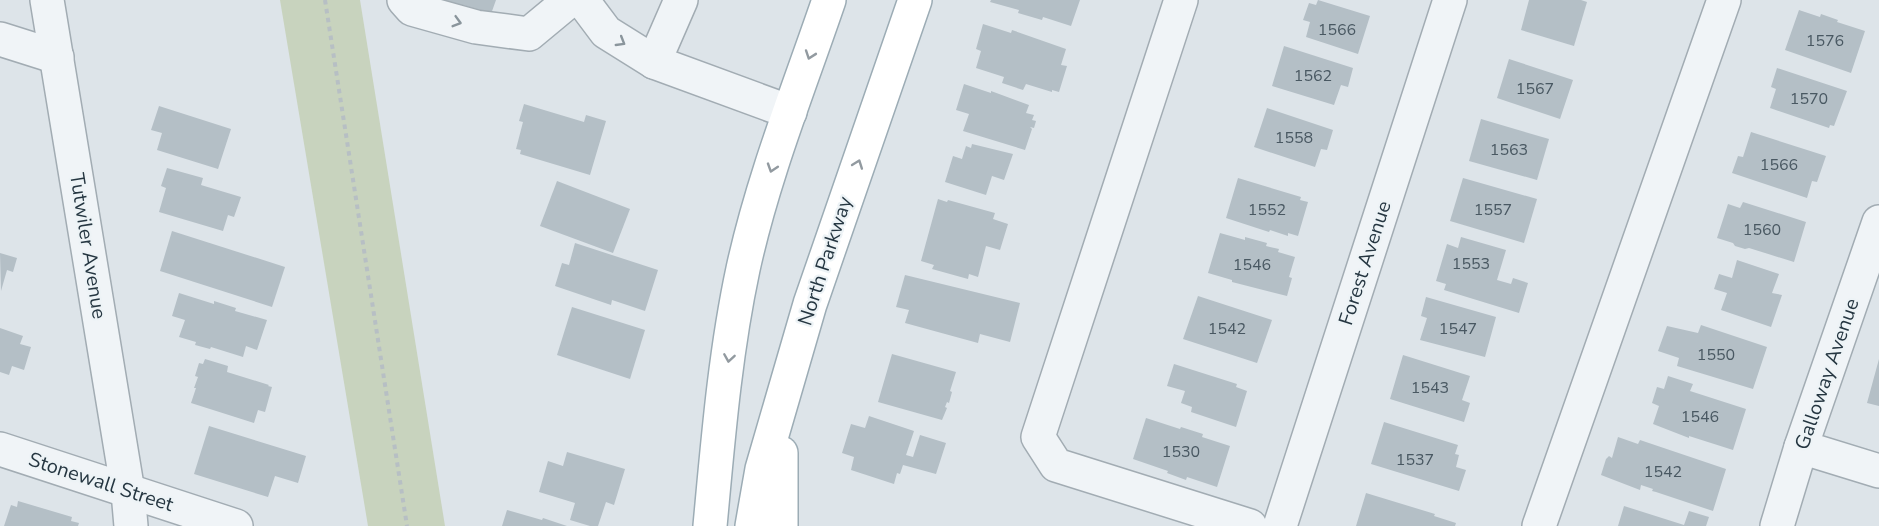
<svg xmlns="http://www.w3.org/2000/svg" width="1879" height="526" font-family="'Nunito Sans',sans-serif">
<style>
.green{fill:#c8d3be}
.building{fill:#b4bfc6}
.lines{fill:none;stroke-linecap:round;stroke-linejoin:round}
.minor-casing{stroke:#a2acb3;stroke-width:36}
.major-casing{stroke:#9cacb5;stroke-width:36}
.path{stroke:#b7bfc4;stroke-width:4;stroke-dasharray:4.5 4.5;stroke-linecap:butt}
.minor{stroke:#f0f4f7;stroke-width:33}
.major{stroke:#fff;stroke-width:33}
.oneway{stroke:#8a959c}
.oneway2{stroke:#929aa0}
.labels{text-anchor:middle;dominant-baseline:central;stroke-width:4.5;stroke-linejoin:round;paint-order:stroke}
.number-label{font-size:16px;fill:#495862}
.street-label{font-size:20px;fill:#253641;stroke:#edf3f6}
</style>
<rect width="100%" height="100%" fill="#dde4e9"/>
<polygon class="green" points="280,0 360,0 445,526 368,526"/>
<g class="building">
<polygon points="438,0 496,0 491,14 463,5 462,8"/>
<polygon points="991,0 1080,0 1071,26 1043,17 1042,20 1018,13 1019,10 990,2"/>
<polygon points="1318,0 1370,16 1358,54 1306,37 1310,22 1303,20 1309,3 1316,5"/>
<polygon points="1529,0 1581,0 1587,2 1574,46 1521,30"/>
<polygon points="1799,10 1820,17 1821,14 1838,20 1837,22 1865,31 1851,73 1785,50"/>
<polygon points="983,24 1011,33 1012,30 1066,49 1061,65 1067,66 1059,92 1052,90 1052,92 1026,84 1023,90 1002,83 1004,77 976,68 981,51 976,49"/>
<polygon points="1284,46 1353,68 1348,87 1341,85 1334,105 1272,86"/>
<polygon points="1509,59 1573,80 1560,119 1497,98"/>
<polygon points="1777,68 1847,91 1834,126 1830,125 1829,128 1770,108 1776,89 1771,87"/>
<polygon points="964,84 991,93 991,91 1029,105 1026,113 1034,115 1032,120 1036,121 1034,128 1030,127 1032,129 1025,150 963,131 969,114 956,110"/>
<polygon points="524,104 584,122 586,115 606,121 590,175 520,154 521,150 516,149 523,122 519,121"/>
<polygon points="159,106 231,129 218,169 157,150 162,133 151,130"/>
<polygon points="1267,108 1333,130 1327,150 1321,149 1315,167 1254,147"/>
<polygon points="1481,119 1549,139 1537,180 1469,161"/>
<polygon points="1751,132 1826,156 1817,182 1812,181 1807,198 1732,173 1738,156 1743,157"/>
<polygon points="972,144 1013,154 1004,180 992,176 986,195 945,182 953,156 962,159 966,146 971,148"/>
<polygon points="167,168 203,178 201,185 241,197 234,217 228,215 223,231 159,212 166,188 161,186"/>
<polygon points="1238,178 1301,197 1300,200 1308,202 1298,236 1288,233 1288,236 1270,230 1269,232 1226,218"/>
<polygon points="1463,178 1537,199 1524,243 1450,221"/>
<polygon points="557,181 630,209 613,253 540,226"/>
<polygon points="938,199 947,202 948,200 995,213 993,219 1008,224 1000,250 986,246 978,277 969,274 968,279 932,269 934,265 921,261"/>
<polygon points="1743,202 1806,222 1794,262 1749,248 1745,249 1735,246 1733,243 1717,238 1728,204 1740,208"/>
<polygon points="172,231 285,267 272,307 160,271"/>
<polygon points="1220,233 1245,240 1245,237 1267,243 1266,246 1279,249 1278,252 1295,257 1289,277 1292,278 1287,296 1232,282 1232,280 1208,273"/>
<polygon points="1461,237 1506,250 1497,280 1511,284 1513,278 1528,283 1519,313 1444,290 1446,284 1436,281 1447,244 1458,248"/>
<polygon points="575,243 658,270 645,311 612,300 611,305 555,286 562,263 569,265"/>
<polygon points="0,253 17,258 13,272 7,270 1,291"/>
<polygon points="1737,260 1779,274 1772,293 1782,295 1771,327 1721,310 1727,293 1714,289 1719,274 1732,278"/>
<polygon points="905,275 1020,303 1010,342 980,334 978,343 905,323 909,310 896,307"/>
<polygon points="179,293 214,304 214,301 236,308 235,311 267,320 257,350 246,346 243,357 211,347 210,349 195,345 196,342 179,337 185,320 172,316"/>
<polygon points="1198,296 1272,320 1257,363 1183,339"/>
<polygon points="1426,297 1496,317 1485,357 1420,340 1427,318 1421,316"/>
<polygon points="572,307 645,330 630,379 557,355"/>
<polygon points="1701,325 1767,347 1753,389 1677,366 1679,358 1658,351 1667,326 1698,333"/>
<polygon points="0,328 23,336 20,344 31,347 24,370 12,366 9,375 0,372"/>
<polygon points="892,354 956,372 950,391 952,392 949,403 947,402 945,407 947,408 942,420 878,402"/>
<polygon points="1403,355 1470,376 1462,400 1470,403 1464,422 1390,399"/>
<polygon points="205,359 228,366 227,372 269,385 268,386 272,387 265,412 258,410 254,423 191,403 196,388 194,388 198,377 195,376 199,363 203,364"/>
<polygon points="1879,359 1879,406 1867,403"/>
<polygon points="1174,364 1237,384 1236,387 1247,391 1236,427 1191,412 1192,407 1181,403 1185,391 1167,386"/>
<polygon points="1668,376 1693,384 1690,391 1746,409 1733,450 1689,436 1689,438 1653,424 1659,406 1652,403 1657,387 1664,389"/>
<polygon points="869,416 914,431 906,455 913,457 920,435 946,443 936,474 903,465 900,474 897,473 894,484 851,470 854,457 842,453 851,424 865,428"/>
<polygon points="1146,418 1180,429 1181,427 1203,434 1202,437 1230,446 1217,487 1187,477 1186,480 1167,473 1168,471 1133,459"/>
<polygon points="1384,422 1458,445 1455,454 1459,455 1456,467 1466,470 1459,491 1371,464"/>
<polygon points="209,426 306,456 298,483 275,476 268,497 194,474"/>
<polygon points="1618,437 1638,444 1640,440 1726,469 1713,511 1656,492 1652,491 1653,489 1641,485 1640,490 1601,475 1606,459 1609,456 1612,458"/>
<polygon points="567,452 625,469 614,505 606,502 598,526 590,526 570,520 575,503 539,492 548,461 563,466"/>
<polygon points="1366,493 1435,514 1434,516 1456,523 1455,526 1356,526"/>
<polygon points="18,501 72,517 71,521 79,523 78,526 4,526 11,505 17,507"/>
<polygon points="1624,506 1684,525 1689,511 1709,517 1706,526 1618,526"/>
<polygon points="507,510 542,520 543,518 567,526 502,526"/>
</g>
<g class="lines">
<g class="minor-casing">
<g id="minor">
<polyline points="47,0 128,492 131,526"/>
<polyline points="404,0 412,9 476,27 529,34 570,0"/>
<polyline points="582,0 606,32 654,62 790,112"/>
<polyline points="1181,0 1038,437 1056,465 1250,526"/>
<polyline points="0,39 57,57"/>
<polyline points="654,62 681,0"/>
<polyline points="1801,447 1879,471"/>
<polyline points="0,449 236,526"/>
<polyline points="1280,526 1450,0"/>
<polyline points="1539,526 1724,0"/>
<polyline points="1777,526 1801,447 1879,222"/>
</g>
</g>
<g class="major-casing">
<g id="major">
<path d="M710,526C718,440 725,353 743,269C763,177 799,88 829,0"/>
<polyline points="752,526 762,469 810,304 915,0"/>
<polyline points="781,526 781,453"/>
</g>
</g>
<polyline class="path" points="325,0 407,526"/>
<use href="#minor" class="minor"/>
<use href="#major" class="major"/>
</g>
<defs><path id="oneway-chevron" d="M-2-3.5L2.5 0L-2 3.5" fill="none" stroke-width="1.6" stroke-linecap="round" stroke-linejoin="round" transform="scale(1.5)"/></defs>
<g class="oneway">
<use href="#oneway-chevron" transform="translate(457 22) rotate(16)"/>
<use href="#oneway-chevron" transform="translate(621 42) rotate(31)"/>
</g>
<g class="oneway2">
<use href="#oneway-chevron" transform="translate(810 55) rotate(109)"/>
<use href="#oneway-chevron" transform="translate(858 164) rotate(-70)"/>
<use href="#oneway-chevron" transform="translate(772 168) rotate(108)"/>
<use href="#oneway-chevron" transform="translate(729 358) rotate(99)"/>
</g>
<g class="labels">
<g class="number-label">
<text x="1337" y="30">1566</text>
<text x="1825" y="41">1576</text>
<text x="1313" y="76">1562</text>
<text x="1535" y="89">1567</text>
<text x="1809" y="99">1570</text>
<text x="1294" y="138">1558</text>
<text x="1509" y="150">1563</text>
<text x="1779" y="165">1566</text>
<text x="1267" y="210">1552</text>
<text x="1493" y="210">1557</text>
<text x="1762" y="230">1560</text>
<text x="1471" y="264">1553</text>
<text x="1252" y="265">1546</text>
<text x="1227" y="329">1542</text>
<text x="1458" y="329">1547</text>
<text x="1716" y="355">1550</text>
<text x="1430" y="388">1543</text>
<text x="1700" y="417">1546</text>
<text x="1181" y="452">1530</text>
<text x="1415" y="460">1537</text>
<text x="1663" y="472">1542</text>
</g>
<g class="street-label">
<text transform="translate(88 246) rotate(81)">Tutwiler Avenue</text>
<text transform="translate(825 261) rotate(-72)">North Parkway</text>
<text transform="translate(1365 263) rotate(-72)">Forest Avenue</text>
<text transform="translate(1827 374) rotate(-71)">Galloway Avenue</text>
<text transform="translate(101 482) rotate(18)">Stonewall Street</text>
</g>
</g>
</svg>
